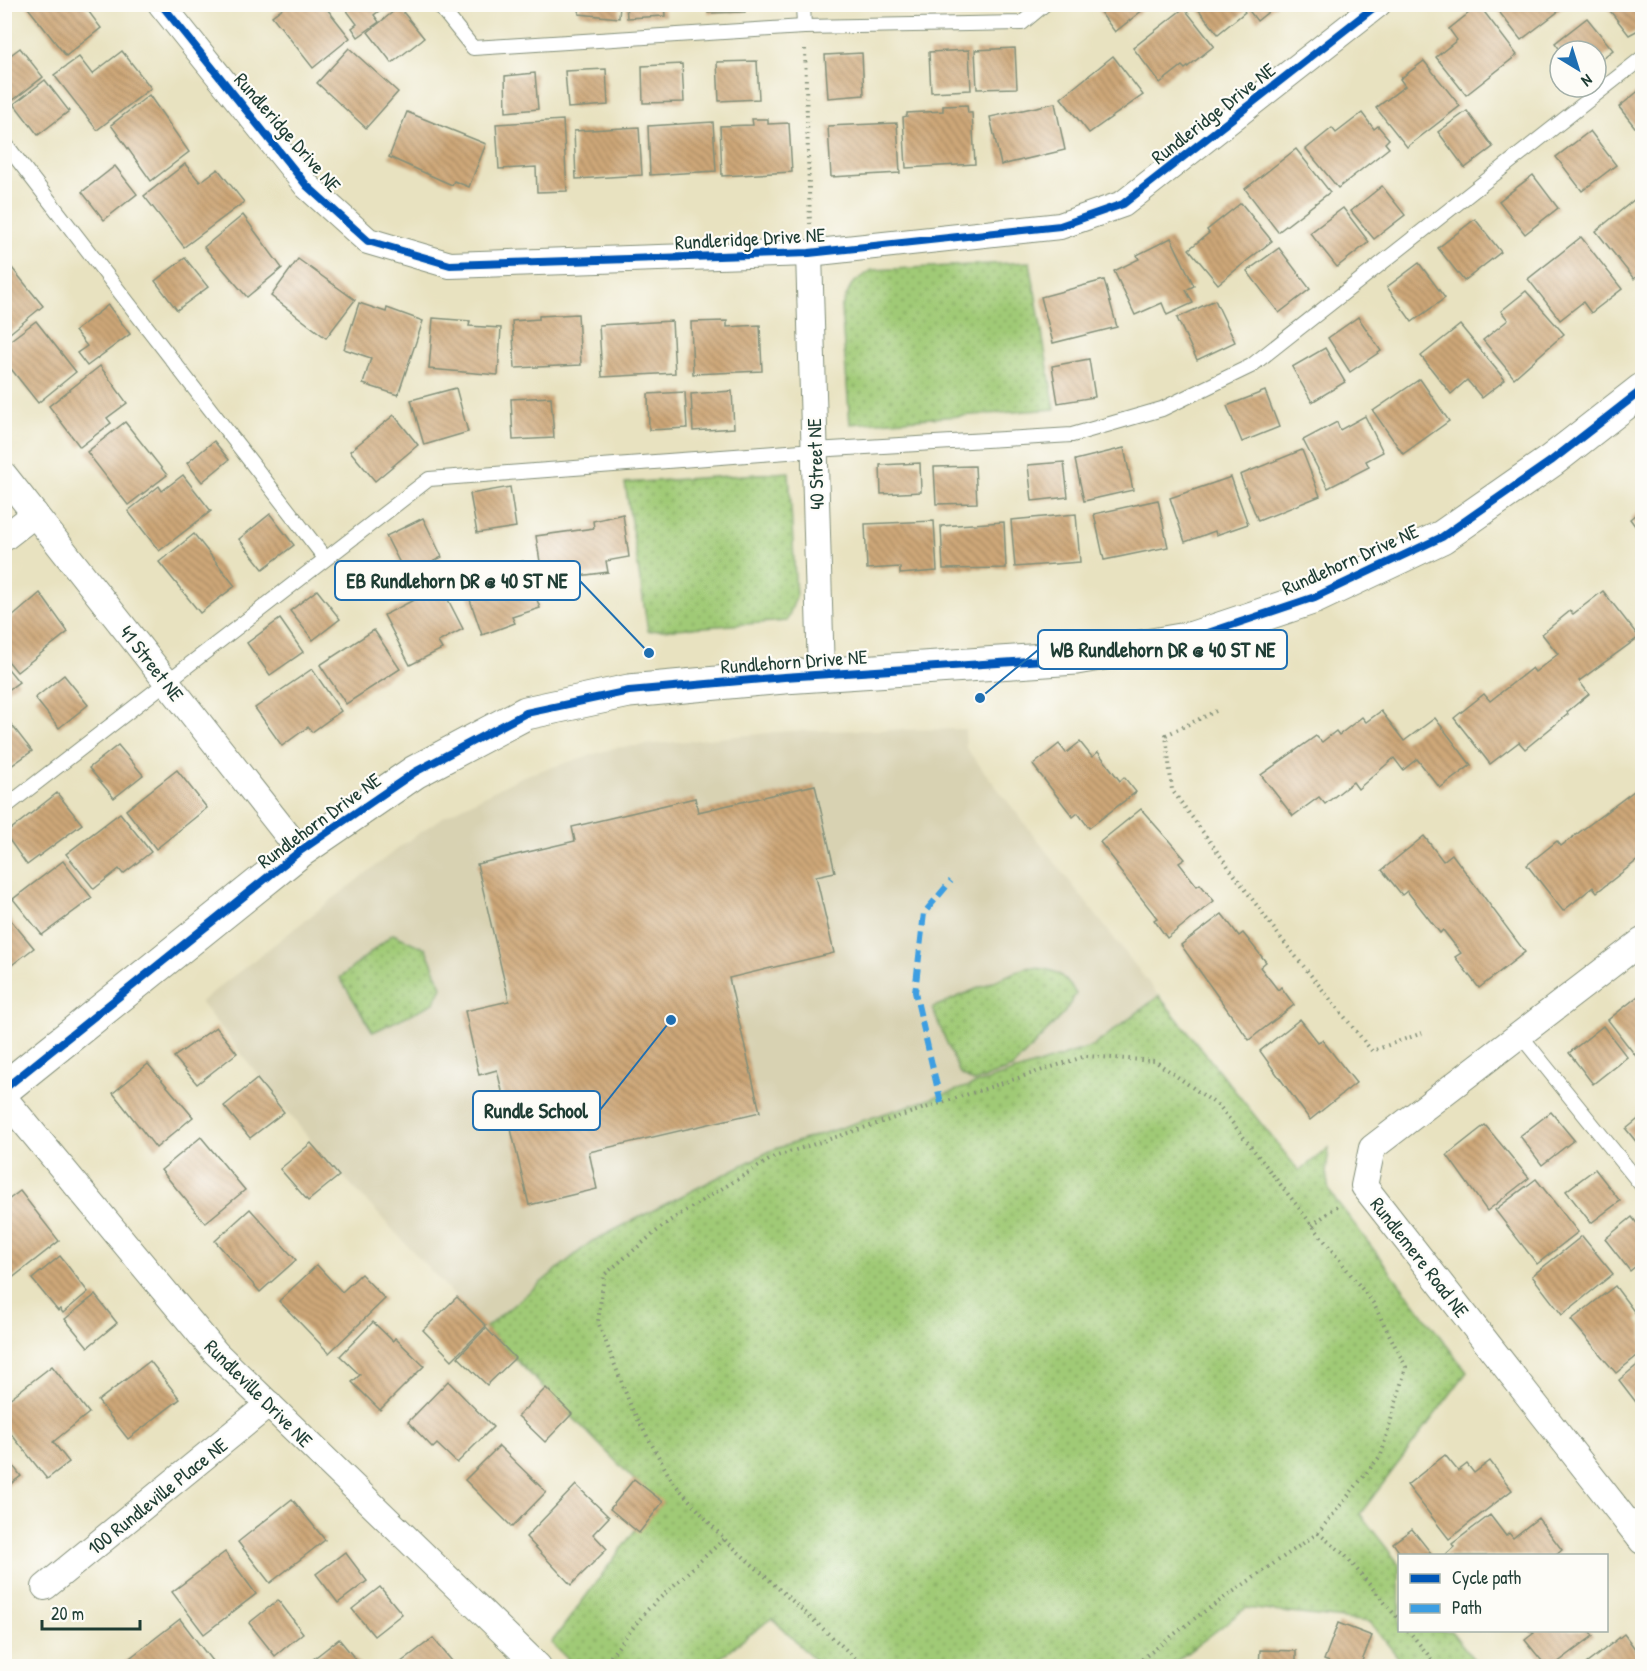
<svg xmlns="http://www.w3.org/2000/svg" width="1647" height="1671" font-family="'Patrick Hand',sans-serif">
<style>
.built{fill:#d8d2b2}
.park{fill:url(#park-dots);stroke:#608455;stroke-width:1.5}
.building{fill:url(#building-back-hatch)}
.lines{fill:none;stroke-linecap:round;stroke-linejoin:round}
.lane-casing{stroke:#84907a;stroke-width:16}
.street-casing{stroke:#84907a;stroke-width:28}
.secondary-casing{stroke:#84907a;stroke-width:35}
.path{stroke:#84907a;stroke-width:4;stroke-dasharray:1.5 4.5;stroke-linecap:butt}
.lane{stroke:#fff;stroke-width:14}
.street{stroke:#fff;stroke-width:26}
.secondary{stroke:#fff;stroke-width:33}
.quiet{stroke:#3c9ee2;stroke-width:6;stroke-dasharray:12 6;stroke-linecap:butt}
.cycleway-casing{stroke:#fdfcf7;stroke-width:11}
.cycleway{stroke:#0057b8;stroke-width:8}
.labels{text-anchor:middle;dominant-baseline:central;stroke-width:4.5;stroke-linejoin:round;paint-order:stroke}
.street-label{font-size:20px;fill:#1f3d34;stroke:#fdfcf7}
.leader{fill:none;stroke:#1f6fb2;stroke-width:2}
.callout-dot{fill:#1f6fb2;stroke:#fdfcf7;stroke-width:2}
.callout{fill:#fdfcf7;stroke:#1f6fb2;stroke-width:2}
.callout-label{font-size:21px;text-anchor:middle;font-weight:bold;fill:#1f3d34}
</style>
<defs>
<pattern id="park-dots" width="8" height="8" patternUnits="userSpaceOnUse" patternTransform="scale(1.5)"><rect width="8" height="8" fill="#a0ca76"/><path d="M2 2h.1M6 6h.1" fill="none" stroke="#82a562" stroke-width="1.8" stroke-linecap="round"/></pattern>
<pattern id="building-back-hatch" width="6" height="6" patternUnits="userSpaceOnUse" patternTransform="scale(1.5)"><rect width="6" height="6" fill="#cea778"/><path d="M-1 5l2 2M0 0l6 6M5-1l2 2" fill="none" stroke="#a78963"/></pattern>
</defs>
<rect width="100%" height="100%" fill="#fdfcf7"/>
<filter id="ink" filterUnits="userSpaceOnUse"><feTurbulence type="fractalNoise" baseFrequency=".0167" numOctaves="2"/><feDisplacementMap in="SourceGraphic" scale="12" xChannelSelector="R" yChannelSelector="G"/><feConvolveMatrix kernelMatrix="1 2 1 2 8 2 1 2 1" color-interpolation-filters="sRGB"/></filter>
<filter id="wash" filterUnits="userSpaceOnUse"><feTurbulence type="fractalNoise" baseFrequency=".008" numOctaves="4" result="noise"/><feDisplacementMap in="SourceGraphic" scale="24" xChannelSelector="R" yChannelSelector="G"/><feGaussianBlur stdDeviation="1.35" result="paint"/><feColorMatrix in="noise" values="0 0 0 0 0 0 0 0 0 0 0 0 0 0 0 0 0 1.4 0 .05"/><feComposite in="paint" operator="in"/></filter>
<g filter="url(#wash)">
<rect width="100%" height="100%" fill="#e8e2c0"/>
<polygon class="built" points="965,729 966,748 1159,996 1093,1046 772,1150 591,1242 484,1328 315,1146 200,1002 401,846 441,818 523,776 614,748 788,731"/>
<g class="park">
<polygon points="1030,262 1055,409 850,424 841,308 852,284 872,270"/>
<polygon points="789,472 796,597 787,621 648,631 625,483"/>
<polygon points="393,934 426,949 442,987 434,1003 373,1032 340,978"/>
<path d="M1027,967C1053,969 1062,971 1076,994L1064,1013L1012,1068L974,1082L960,1074L932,1008Z"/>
<polygon points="1159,996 1299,1171 1329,1148 1326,1172 1329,1191 1467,1372 1360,1514 1399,1564 1400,1630 1451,1631 1479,1666 1405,1666 1370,1622 1246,1608 1170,1666 820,1666 772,1618 709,1666 575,1666 551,1643 656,1502 485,1328 591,1242 772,1150 1093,1046"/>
</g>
<g id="blocks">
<g class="building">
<polygon points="25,4 83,4 101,28 66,56"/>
<polygon points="342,4 388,4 374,15 379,22 358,37 352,28 357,24"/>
<polygon points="626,4 664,4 665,16 627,18"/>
<polygon points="708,4 745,4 745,12 708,13"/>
<polygon points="1094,4 1141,4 1144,9 1115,32"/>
<polygon points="1194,4 1240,4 1245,12 1218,34"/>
<polygon points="1244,4 1278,4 1257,21"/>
<polygon points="1493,4 1568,4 1521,40"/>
<polygon points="1611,4 1642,4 1642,28 1629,35 1607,7"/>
<polygon points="287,5 324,5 350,38 313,68 272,16"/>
<polygon points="580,5 620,5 619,18 579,14"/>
<polygon points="1479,5 1517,55 1466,95 1436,57 1457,40 1449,29"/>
<polygon points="399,7 424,38 392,63 368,32"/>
<polygon points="1184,8 1214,46 1185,69 1182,66 1160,83 1133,48"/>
<polygon points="1587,18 1613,50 1596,63 1596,51 1561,51 1555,43"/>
<polygon points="20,48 43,77 12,101 4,92 4,60"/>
<polygon points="349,48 398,92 366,128 317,83"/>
<polygon points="1015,48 1017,88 977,89 975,50"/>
<polygon points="969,50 971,90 931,92 929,52"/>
<polygon points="122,51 151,88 97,130 54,75 79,57 92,74"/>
<polygon points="862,53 864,95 828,98 825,55"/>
<polygon points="1113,56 1143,95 1089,133 1061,98"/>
<polygon points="757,61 759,99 719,101 717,62"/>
<polygon points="1424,61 1460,106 1407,147 1376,108 1405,86 1400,79"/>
<polygon points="682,64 684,102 643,103 642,66"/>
<polygon points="606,69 608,105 568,108 565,71"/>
<polygon points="535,73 538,109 506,112 505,76"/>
<polygon points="45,80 69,111 38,135 14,104"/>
<polygon points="1642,88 1642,136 1619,107"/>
<polygon points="149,95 189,152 151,181 111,125"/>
<polygon points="1055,103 1065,150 1001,165 990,117"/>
<polygon points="967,105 968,113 972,113 975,164 906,168 903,117 907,116 907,113 943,111 943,106"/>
<polygon points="1467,111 1493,147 1465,168 1438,132"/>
<polygon points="407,112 486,144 469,187 454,181 452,185 389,157"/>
<polygon points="1362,113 1374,129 1378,126 1389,139 1385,143 1389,148 1338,188 1306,149 1332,128 1336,133"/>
<polygon points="752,119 768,119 768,124 789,123 792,172 722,176 720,126 753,125"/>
<polygon points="563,120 567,191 537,192 536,167 499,169 496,124"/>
<polygon points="713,122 716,171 650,175 648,126"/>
<polygon points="897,123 900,173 831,177 828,126"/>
<polygon points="639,127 642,175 576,179 574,131"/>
<polygon points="1590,131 1616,165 1582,191 1556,157"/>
<polygon points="1296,149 1330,192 1278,232 1245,189"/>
<polygon points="185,164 200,182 218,169 244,202 184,247 144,196"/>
<polygon points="115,166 137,194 104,220 82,192"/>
<polygon points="1533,175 1558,208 1525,234 1499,201"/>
<polygon points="1382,186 1405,215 1374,239 1351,211"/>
<polygon points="1640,195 1642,199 1642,272 1634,279 1596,231"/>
<polygon points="1241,203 1272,241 1218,284 1189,249 1209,233 1207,230"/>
<polygon points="1343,208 1369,242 1337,267 1310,233"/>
<polygon points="243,215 282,268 247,297 204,247"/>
<polygon points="1475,219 1501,252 1464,281 1438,248"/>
<polygon points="1581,237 1622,289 1591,313 1583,302 1560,320 1528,279"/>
<polygon points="1171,238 1194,286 1186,290 1193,303 1167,315 1162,303 1135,315 1114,271 1139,259 1137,255"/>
<polygon points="1279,248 1310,289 1279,313 1247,271"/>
<polygon points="185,258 208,287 177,310 155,281"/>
<polygon points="298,259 355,300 326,338 271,296"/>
<polygon points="1419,263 1445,298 1412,322 1387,287"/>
<polygon points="12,268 43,306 4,338 4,274"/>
<polygon points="1104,280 1117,327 1053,343 1041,297"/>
<polygon points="1526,291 1564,334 1514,378 1483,340 1508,320 1501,311"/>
<polygon points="1215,300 1235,342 1197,360 1177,318"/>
<polygon points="359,303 386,312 387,308 423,321 398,395 363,384 371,358 344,349"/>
<polygon points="108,305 130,334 87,366 77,353 87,346 75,331"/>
<polygon points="578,314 581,365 515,368 512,321 539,319 539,316"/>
<polygon points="1358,317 1381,351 1350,372 1328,338"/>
<polygon points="433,318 470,321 469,326 501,328 498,375 429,369"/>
<polygon points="36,321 76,372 38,403 4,360 4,345"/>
<polygon points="672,321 675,373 602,377 599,325"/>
<polygon points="727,321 727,327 760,325 762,371 693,374 691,322"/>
<polygon points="1460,325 1505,380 1482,398 1467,380 1451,394 1421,356"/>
<polygon points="1325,348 1345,382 1312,402 1292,367"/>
<polygon points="1089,359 1095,397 1058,403 1052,366"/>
<polygon points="100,366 127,403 107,418 111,423 80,447 49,406"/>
<polygon points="1420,379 1449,421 1403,454 1373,411"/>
<polygon points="456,388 468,432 424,445 411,400"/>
<polygon points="732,391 734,428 693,431 691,394"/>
<polygon points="1265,391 1279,427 1242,442 1227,406"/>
<polygon points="685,392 687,428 649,430 648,394"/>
<polygon points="551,397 554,438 513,440 511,399"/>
<polygon points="394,415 418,445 375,481 350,451"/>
<polygon points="1365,416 1383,452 1366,461 1369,467 1328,488 1303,440 1337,422 1340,430"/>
<polygon points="125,422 167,475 128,505 87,452"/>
<polygon points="214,441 229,460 202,482 187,463"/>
<polygon points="1124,448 1133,490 1084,501 1075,460"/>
<polygon points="1302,450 1320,496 1258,521 1240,475"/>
<polygon points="1064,462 1068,497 1032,501 1028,465"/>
<polygon points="920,463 921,492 881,494 880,465"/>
<polygon points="975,466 977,503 936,504 934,467"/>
<polygon points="183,475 211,511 159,551 128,511 159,486 162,491"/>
<polygon points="1231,477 1248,524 1216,535 1215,531 1185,542 1170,498"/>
<polygon points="510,487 516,527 477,533 470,494"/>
<polygon points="1158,500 1168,547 1104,560 1094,514"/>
<polygon points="1642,509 1642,535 1630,519"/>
<polygon points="270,514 294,545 263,569 239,539"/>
<polygon points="623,514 629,557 606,561 608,572 543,581 536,536 594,528 593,521"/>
<polygon points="1076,514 1080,562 1015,567 1011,520"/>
<polygon points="423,518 442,557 406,575 386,536"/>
<polygon points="934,521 937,571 900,574 900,567 867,569 865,524"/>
<polygon points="1004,522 1006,568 943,569 941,526"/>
<polygon points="194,534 235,586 200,613 159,562"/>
<polygon points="523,561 540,608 512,617 515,623 482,635 464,582"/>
<polygon points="441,586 463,629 438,642 442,649 410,665 384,615"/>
<polygon points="317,590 340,619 313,640 290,611"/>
<polygon points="1603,591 1639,637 1579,681 1589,694 1567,712 1568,714 1525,749 1519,742 1490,764 1454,718 1484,694 1490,701 1532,668 1535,672 1558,654 1542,634 1570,611 1573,614"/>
<polygon points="40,593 68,632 17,672 4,656 4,624"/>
<polygon points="280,619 303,652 270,675 247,643"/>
<polygon points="374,630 400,669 346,704 320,665"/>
<polygon points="4,664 19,682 4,693"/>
<polygon points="312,669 341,711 312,732 308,727 282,746 255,708"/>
<polygon points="64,675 88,705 59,728 35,698"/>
<polygon points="1381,711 1404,741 1435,718 1471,765 1440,788 1417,759 1403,770 1394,758 1358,789 1353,782 1325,804 1319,797 1293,816 1261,775 1316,736 1322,742 1336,731 1339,735 1362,717 1366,722"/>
<polygon points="7,719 32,751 4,771 4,721"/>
<polygon points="1080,742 1092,757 1098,752 1120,781 1124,777 1136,792 1089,828 1078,813 1073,817 1033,765 1059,744 1066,753"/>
<polygon points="118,745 143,775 114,798 89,768"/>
<polygon points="177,770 207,808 156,849 126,810"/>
<polygon points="815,785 835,872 816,876 834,953 729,978 760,1112 589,1152 597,1189 529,1205 497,1070 479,1075 465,1011 509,1001 477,864 575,841 572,827 695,798 698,812"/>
<polygon points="1642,785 1642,851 1637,855 1639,859 1597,892 1593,887 1563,911 1527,865 1557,841 1561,846"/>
<polygon points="57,793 82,824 27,865 5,834"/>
<polygon points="1141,809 1185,859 1179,863 1197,886 1200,884 1214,901 1167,938 1154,920 1157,918 1116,866 1118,865 1100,842"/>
<polygon points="120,813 151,852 123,874 119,869 94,889 66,854"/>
<polygon points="1424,836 1443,861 1452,854 1525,952 1479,988 1455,957 1461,953 1443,930 1440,933 1407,891 1402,895 1382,870"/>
<polygon points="63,861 92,898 42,935 13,899"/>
<polygon points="4,912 34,948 4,971"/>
<polygon points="1222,914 1239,936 1243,933 1266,962 1260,967 1278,990 1281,987 1294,1005 1249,1040 1181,945"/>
<polygon points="1642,993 1642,1064 1608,1020"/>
<polygon points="1300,1019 1318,1042 1322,1040 1356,1083 1310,1120 1260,1051"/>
<polygon points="1603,1026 1627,1057 1593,1084 1569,1053"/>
<polygon points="216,1027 237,1053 197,1084 174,1057"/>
<polygon points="148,1064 193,1117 156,1148 113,1093"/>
<polygon points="257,1079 284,1112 250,1138 224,1106"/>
<polygon points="1551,1112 1574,1140 1542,1165 1520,1136"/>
<polygon points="1642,1116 1642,1149 1626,1129"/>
<polygon points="1485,1125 1529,1178 1487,1211 1447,1155"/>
<polygon points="201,1137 245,1190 205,1223 161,1170"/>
<polygon points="311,1143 339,1176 308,1201 280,1169"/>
<polygon points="1595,1169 1620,1201 1591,1223 1566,1191"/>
<polygon points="1536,1179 1578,1232 1537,1264 1495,1210"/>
<polygon points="20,1191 59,1241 6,1283 4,1203"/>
<polygon points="250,1209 296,1260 260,1292 215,1241"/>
<polygon points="1632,1217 1642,1230 1642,1261 1630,1271 1605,1239"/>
<polygon points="1582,1236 1613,1274 1562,1315 1532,1276"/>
<polygon points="60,1256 88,1292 63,1313 60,1309 58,1311 32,1279"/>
<polygon points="317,1265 342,1292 361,1274 385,1299 329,1353 279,1301"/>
<polygon points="1615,1286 1639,1318 1636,1320 1642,1328 1642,1352 1616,1373 1571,1320"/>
<polygon points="95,1295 117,1323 88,1347 65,1319"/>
<polygon points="457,1297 486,1326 452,1360 423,1330"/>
<polygon points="373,1322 393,1341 395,1338 424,1366 380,1410 352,1382 360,1375 340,1356"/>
<polygon points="486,1328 515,1358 487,1385 458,1357"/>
<polygon points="150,1361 180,1399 128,1439 98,1401"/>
<polygon points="1642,1361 1642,1410 1619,1380"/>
<polygon points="52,1366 89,1413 53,1442 69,1462 47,1479 4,1425 4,1403"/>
<polygon points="448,1381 493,1427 457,1463 437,1444 433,1448 408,1422"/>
<polygon points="546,1388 572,1414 545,1442 518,1416"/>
<polygon points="499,1446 546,1492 512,1527 465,1480"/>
<polygon points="4,1454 21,1476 4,1489"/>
<polygon points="1445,1455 1458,1471 1467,1464 1474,1473 1490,1461 1512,1490 1449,1539 1407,1485"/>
<polygon points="634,1479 663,1502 639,1533 610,1509"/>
<polygon points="576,1485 609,1517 593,1534 607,1549 571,1585 526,1537"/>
<polygon points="292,1499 325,1540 270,1583 238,1542"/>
<polygon points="1490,1515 1506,1536 1509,1533 1513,1538 1538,1518 1562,1550 1555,1556 1444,1556 1454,1547 1452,1544"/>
<polygon points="1412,1529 1431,1553 1427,1556 1402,1556 1393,1543"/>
<polygon points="225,1552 256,1594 204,1634 172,1592"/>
<polygon points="345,1552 367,1581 338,1603 316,1574"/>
<polygon points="380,1587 402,1614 374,1636 352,1609"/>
<polygon points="278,1600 303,1633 275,1656 249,1623"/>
<polygon points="180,1619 212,1661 204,1666 124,1666 122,1664"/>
<polygon points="1338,1623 1372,1636 1360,1666 1340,1666 1324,1660"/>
<polygon points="1528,1630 1589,1630 1593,1636 1553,1666 1546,1666 1525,1640 1534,1633"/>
<polygon points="1624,1634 1642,1658 1642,1666 1587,1666 1586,1664"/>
<polygon points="433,1638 456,1666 396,1666"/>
<polygon points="339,1639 361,1666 311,1666 308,1663"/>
<polygon points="1260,1650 1296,1651 1296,1666 1259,1666"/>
</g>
</g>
</g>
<g filter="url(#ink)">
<use href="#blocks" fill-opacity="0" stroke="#84907a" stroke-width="1.5"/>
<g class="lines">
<g class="lane-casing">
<g id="lane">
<polyline points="438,4 473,48 804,27 1022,23 1045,4"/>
<polyline points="803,4 804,27"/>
<polyline points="4,142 325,558"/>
<polyline points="4,808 429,479 814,450 1072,435 1162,409 1251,366 1642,58"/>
<polyline points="1521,1036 1642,1186"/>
</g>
</g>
<g class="street-casing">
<g id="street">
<polyline points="161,4 307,186 368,241 450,265 809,253 1060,226 1123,204 1378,4"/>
<polyline points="809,253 821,674"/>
<polyline points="4,475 300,851"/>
<polyline points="4,538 35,514"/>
<polyline points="1642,941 1372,1148 1364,1186 1642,1541"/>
<polyline points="4,1098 216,1353 538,1666"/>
<polyline points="45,1587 269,1404"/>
</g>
</g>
<g class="secondary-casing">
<polyline id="secondary" points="4,1089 300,851 415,772 526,713 629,691 784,677 1076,658 1193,638 1315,597 1442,537 1551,461 1642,390"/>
</g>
<g class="path">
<polyline points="805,49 810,224"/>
<polyline points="1216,711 1166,735 1172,790 1280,937 1372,1051 1422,1033"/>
<polyline points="1312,1225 1340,1204"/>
<polyline points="1318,1533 1344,1554 1400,1621"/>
<polyline points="1408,1630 1437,1666"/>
<polyline points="603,1666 647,1610 724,1539"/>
<polyline points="864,1666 724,1539 672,1481 632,1409 598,1322 604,1275 669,1221 774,1157 1086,1056 1155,1061 1220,1107 1373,1303 1406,1367 1381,1455 1318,1533 1198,1616 1133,1666"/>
</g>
<use href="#lane" class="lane"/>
<use href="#street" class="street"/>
<use href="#secondary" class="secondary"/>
<polyline class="quiet" points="941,1103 915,992 924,913 951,881"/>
<g class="cycleway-casing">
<g id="cycleway">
<polyline points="161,4 307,186 368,241 450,265 809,253 1060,226 1123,204 1378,4"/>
<polyline points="4,1089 300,851 415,772 526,713 629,691 784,677 1076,658 1193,638 1315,597 1442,537 1551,461 1642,390"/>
</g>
</g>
<use href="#cycleway" class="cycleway"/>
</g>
</g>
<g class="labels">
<g class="street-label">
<text transform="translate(1213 113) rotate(-38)">Rundleridge Drive NE</text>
<text transform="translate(288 132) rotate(49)">Rundleridge Drive NE</text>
<text transform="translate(750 238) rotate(-3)">Rundleridge Drive NE</text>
<text transform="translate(815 464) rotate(-92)">40 Street NE</text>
<text transform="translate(1350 559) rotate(-24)">Rundlehorn Drive NE</text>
<text transform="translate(794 661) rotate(-4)">Rundlehorn Drive NE</text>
<text transform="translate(152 663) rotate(52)">41 Street NE</text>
<text transform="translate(319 820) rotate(-36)">Rundlehorn Drive NE</text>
<text transform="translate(1420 1257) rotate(52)">Rundlemere Road NE</text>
<text transform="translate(259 1393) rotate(45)">Rundleville Drive NE</text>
<text transform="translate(157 1496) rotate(-39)">100 Rundleville Place NE</text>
</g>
</g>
<path class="leader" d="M649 653L580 581M980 698L1038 650M671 1020L600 1110"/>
<g class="callout-dot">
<circle cx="649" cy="653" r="6"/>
<circle cx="980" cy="698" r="6"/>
<circle cx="671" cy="1020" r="6"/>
</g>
<g class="callout">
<rect x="335" y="561" width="245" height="39" rx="6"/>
<rect x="1038" y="630" width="249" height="39" rx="6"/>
<rect x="473" y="1091" width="127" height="39" rx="6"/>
</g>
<g class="callout-label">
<text x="457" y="588">EB Rundlehorn DR @ 40 ST NE</text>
<text x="1163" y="657">WB Rundlehorn DR @ 40 ST NE</text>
<text x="536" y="1118">Rundle School</text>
</g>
<rect width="1647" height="1671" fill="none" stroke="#fdfcf7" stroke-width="24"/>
<rect x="1398" y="1554" width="210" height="78" fill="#fdfcf7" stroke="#a4b0a9" stroke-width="1.5"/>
<rect x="1410" y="1574" width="30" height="9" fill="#0057b8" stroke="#a4b0a9" stroke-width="1.5"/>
<text x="1452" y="1584" font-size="18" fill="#1f3d34">Cycle path</text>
<rect x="1410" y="1604" width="30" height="9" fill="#3c9ee2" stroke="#a4b0a9" stroke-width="1.5"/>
<text x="1452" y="1614" font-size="18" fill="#1f3d34">Path</text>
<g transform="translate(1578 69) rotate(142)"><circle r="28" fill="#fdfcf7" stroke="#a4b0a9" stroke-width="1.5"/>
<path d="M0-4.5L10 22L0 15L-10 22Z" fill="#1f6fb2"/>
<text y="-9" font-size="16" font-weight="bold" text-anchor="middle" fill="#1f3d34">N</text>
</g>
<path d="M42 1620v9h98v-9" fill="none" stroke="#1f3d34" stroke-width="3"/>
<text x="51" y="1620" font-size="18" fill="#1f3d34" stroke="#fdfcf7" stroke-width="4.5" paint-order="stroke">20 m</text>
</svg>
